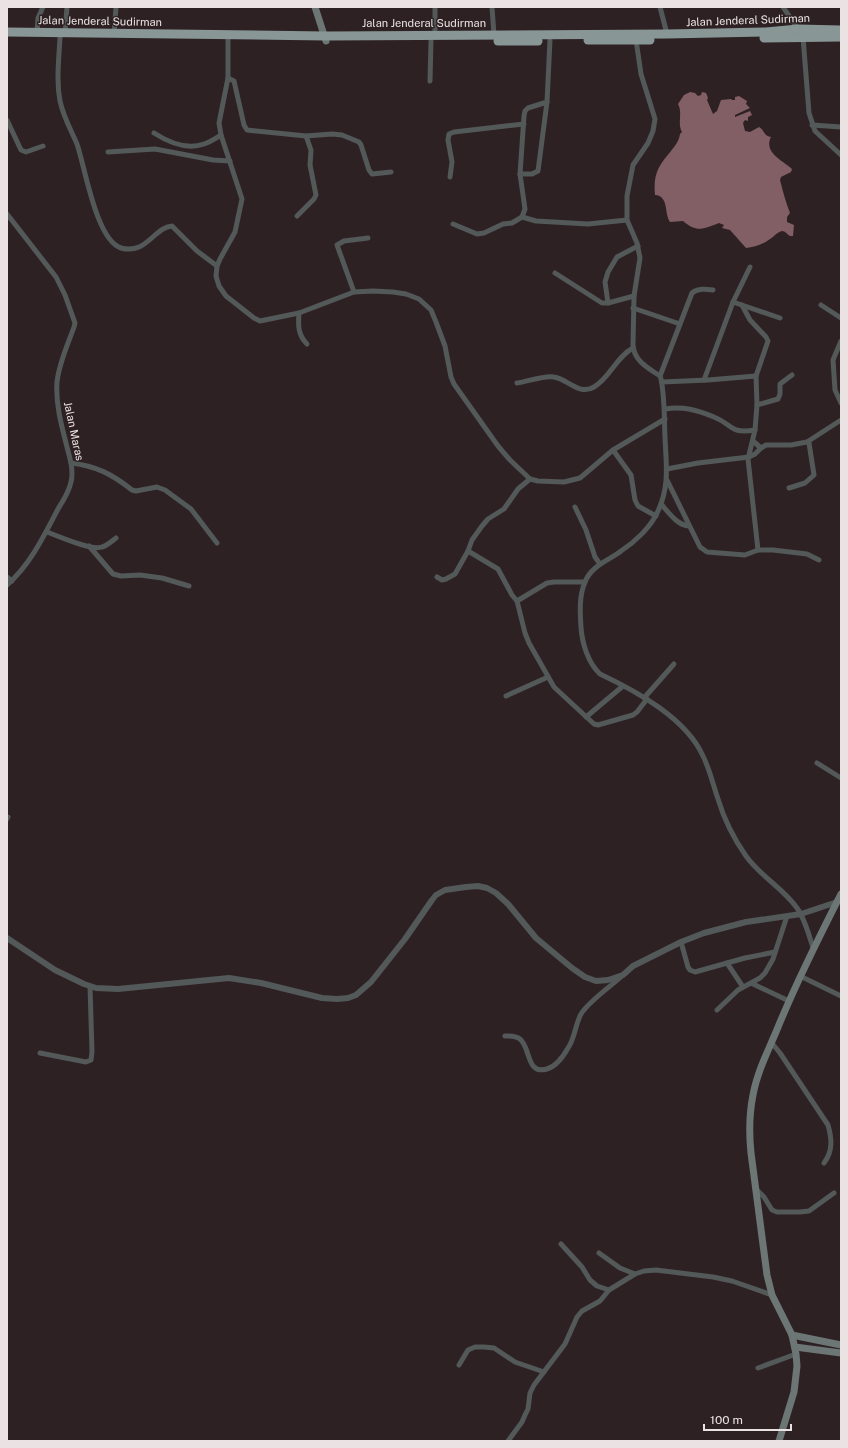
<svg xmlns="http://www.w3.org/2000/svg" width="848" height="1448" font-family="'Public Sans',sans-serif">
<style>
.water{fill:#825e65}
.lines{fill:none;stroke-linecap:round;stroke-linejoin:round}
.minor{stroke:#525958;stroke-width:5}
.tertiary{stroke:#525958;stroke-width:6}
.secondary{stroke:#6b7675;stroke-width:7}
.trunk{stroke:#889695;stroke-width:9}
.labels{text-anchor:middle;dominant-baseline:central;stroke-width:3;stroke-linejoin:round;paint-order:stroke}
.street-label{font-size:11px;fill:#eae2e3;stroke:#2e2124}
</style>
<rect width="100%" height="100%" fill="#2e2124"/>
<path class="water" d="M690,92L695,93L698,96L701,95L702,92L706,93L708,98L707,100L713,114L717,111L721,100L731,99L732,100H735V97L739,96L747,101L746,104L750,108L735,115V117L750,111L752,115L748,117V121L745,120L743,123L745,131L750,132L759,127C765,130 763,136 771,137C763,153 784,161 792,169L791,172L781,177L780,180C783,192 786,203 790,213L787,217V222L794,225L793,236H790C787,234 785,231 782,231C778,232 776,234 774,236C766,243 756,247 746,248L730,230L722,228L724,225L719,223C703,229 697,233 683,221L670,222C664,213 669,196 655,195C653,175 658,166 671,151C675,146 679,141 680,134L682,132C677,124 683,113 678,104L684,95Z"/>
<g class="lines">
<g class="minor">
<polyline points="435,7 435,36"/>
<polyline points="492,7 494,35"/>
<polyline points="660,7 667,34"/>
<polyline points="783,7 798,29"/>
<polyline points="37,32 38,18 43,7"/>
<polyline points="65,33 67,7"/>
<polyline points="114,34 116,7"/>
<path d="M60,37C59,59 56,80 60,101C63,116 71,130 77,144C85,167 96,240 121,248C147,255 154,227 172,226L197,251L217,266"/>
<polyline points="803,37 809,113 815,131 841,155"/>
<polyline points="228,39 228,78 219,123 221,135 242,199 235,232 220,259 217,266 216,276 219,286 226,296 254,318 260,321 299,313 354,292 373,291 393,292 406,294 419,299 431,310 436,322 445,346 451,377 454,384 498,446 510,460 530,479 538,481 564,482 580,478 613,450 665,419"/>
<path d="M636,40L641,74L655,119L653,131L648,143L633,165L627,196V220L637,243L640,258L634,296L633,345C634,361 648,368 660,376L661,379C665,398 664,417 665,437C666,464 670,485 658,511C651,527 635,542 621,551C608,561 591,566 585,582C579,596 580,612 581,627C582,643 588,663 600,674C636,691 686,718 703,756C710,770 713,785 718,799C724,819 734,839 746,856C760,876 783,888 797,908C805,919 809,935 813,948"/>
<polyline points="228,78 234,81 244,125 247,130 306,136 332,134 342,135 359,142 361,145 369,170 372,174 391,172"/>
<polyline points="430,81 431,41"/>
<polyline points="7,120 21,150 26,152 43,146"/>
<polyline points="812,125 841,127"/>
<path d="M154,133C168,142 187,150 204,144C210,142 216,138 221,135"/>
<polyline points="108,152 155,149 213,160 230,161"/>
<polyline points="520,174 532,174 538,171 547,102"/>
<polyline points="450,177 452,162 448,140 449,134 454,132 524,124"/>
<path d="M7,214L56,277L65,295L75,323L74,327C68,344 59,363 57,382C55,409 65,437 71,463C72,470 73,475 71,482C69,492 63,501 58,509C44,536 30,565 7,585"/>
<polyline points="297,216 314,199 316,195 310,165 311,150 306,136"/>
<polyline points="522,217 536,221 588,224 627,220"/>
<polyline points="453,224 477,234 484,233 503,224 512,223 522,217 525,209 520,174 524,116 525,111 528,108 547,102 550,40"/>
<polyline points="555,273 602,303 608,303 634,296"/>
<polyline points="354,292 337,245 344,241 368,238"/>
<polyline points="733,302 780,318"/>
<polyline points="608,303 605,282 608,272 617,257 638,246"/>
<polyline points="742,305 750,320 766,337 768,341 756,376 757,405 755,430 748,459 758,550"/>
<polyline points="821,305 841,318"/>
<polyline points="633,308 680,324"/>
<path d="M299,313C298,326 298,335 307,344"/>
<polyline points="841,341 833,360 835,390 841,403"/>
<path d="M660,376L692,293C698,288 706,289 713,290"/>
<polyline points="704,380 733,302 750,267"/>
<polyline points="662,382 708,380 756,376"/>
<path d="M517,383C527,382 544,375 554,377C568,379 579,396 594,387C610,378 616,357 633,348"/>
<polyline points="757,405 778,399 780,394 780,384 792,375"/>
<path d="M665,409C683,406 697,410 714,417C734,425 729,434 755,430"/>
<polyline points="753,441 761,448 766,445 791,445 807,442 809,443 814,475 805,483 789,488"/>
<polyline points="807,442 841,420"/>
<polyline points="613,450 631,475 635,500 638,506 656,516"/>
<path d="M71,463C96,466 112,474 132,490L136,491L157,487L165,490L191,509L217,543"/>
<polyline points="667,469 698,463 749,457 755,454 761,448"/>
<polyline points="667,480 700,547 707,552 745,555 758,550 773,550 807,554 819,560"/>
<path d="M661,504C669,513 677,525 689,526"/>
<polyline points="575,507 586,530 595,557 600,564"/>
<path d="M47,532C58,536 91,551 102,547C107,546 112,541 116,538"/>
<polyline points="89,546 113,574 121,576 140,575 162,578 189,586"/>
<polyline points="468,551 498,569 512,595 517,601 525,633 529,643 554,687 594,724 598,725 633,715 637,712 647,699"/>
<polyline points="7,577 12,581"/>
<polyline points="437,577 442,580 446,579 455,574 468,551 472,540 482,526 488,519 504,509 518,489 530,479"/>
<polyline points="517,601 547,583 554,582 585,582"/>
<polyline points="506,696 548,677"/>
<polyline points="644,698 674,664"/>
<polyline points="586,717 623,686"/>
<polyline points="817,763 841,778"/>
<polyline points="7,819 8,817"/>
<polyline points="681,942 688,967 690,970 695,972 745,958 775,952"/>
<polyline points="727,963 743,987"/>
<polyline points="800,976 841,996"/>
<polyline points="751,983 789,1001"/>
<polyline points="717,1010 738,990 760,978 765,973 773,959 787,916"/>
<path d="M505,1036C510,1036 515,1035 520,1039C531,1048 526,1075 547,1069C557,1066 563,1057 568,1048C575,1038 575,1025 581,1014C588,1002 611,986 622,976"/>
<path d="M771,1042L780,1053L828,1125C832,1139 833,1151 824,1163"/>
<polyline points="40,1053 86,1062 91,1060 92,1052 90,986"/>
<polyline points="756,1189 764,1197 772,1210 777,1212 800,1212 809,1211 834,1193"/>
<polyline points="561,1244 582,1267 590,1280 597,1286 609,1290"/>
<polyline points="599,1253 620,1268 635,1274"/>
<polyline points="459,1365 468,1350 475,1347 484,1347 494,1348 515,1362 544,1372"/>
<polyline points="758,1368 796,1354"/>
<polyline points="508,1441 522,1422 525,1415 528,1409 530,1393 534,1385 565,1344 577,1317 582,1311 600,1301 609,1290 635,1274 644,1271 656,1270 713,1277 732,1281 772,1295"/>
</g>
<polyline class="tertiary" points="7,938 55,970 84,984 96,988 118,989 229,978 261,983 322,998 337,999 348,998 356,995 371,982 405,939 432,900 436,895 445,890 466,887 478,886 487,888 496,893 508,904 536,938 572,968 585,977 596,981 608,980 623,975 633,966 681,942 704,933 746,922 801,914 837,902"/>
<g class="secondary">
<polyline points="315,7 326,41"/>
<polyline points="792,1335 841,1345"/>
<polyline points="795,1347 841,1353"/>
<path d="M779,1441L794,1392L797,1366L796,1354L792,1335L772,1295L767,1275L751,1153C749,1134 749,1115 753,1095C757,1073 767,1053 776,1032C795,985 818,939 841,894"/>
</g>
<g class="trunk">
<polyline points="7,32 326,36 667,34 766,32 798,29 841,30"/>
<polyline points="764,38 841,37"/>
<polyline points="588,40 650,40"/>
<polyline points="498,41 538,41"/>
</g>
</g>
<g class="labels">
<g class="street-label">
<text transform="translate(748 20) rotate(-2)">Jalan Jenderal Sudirman</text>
<text transform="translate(100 21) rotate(1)">Jalan Jenderal Sudirman</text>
<text x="424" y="23">Jalan Jenderal Sudirman</text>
<text transform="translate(74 431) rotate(78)">Jalan Maras</text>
</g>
</g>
<rect width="848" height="1448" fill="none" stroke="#eae2e3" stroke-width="16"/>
<path d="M704 1424v6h87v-6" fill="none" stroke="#eae2e3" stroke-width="2"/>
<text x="710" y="1424" font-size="12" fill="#eae2e3" stroke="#2e2124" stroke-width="3" paint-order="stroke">100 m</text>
</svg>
